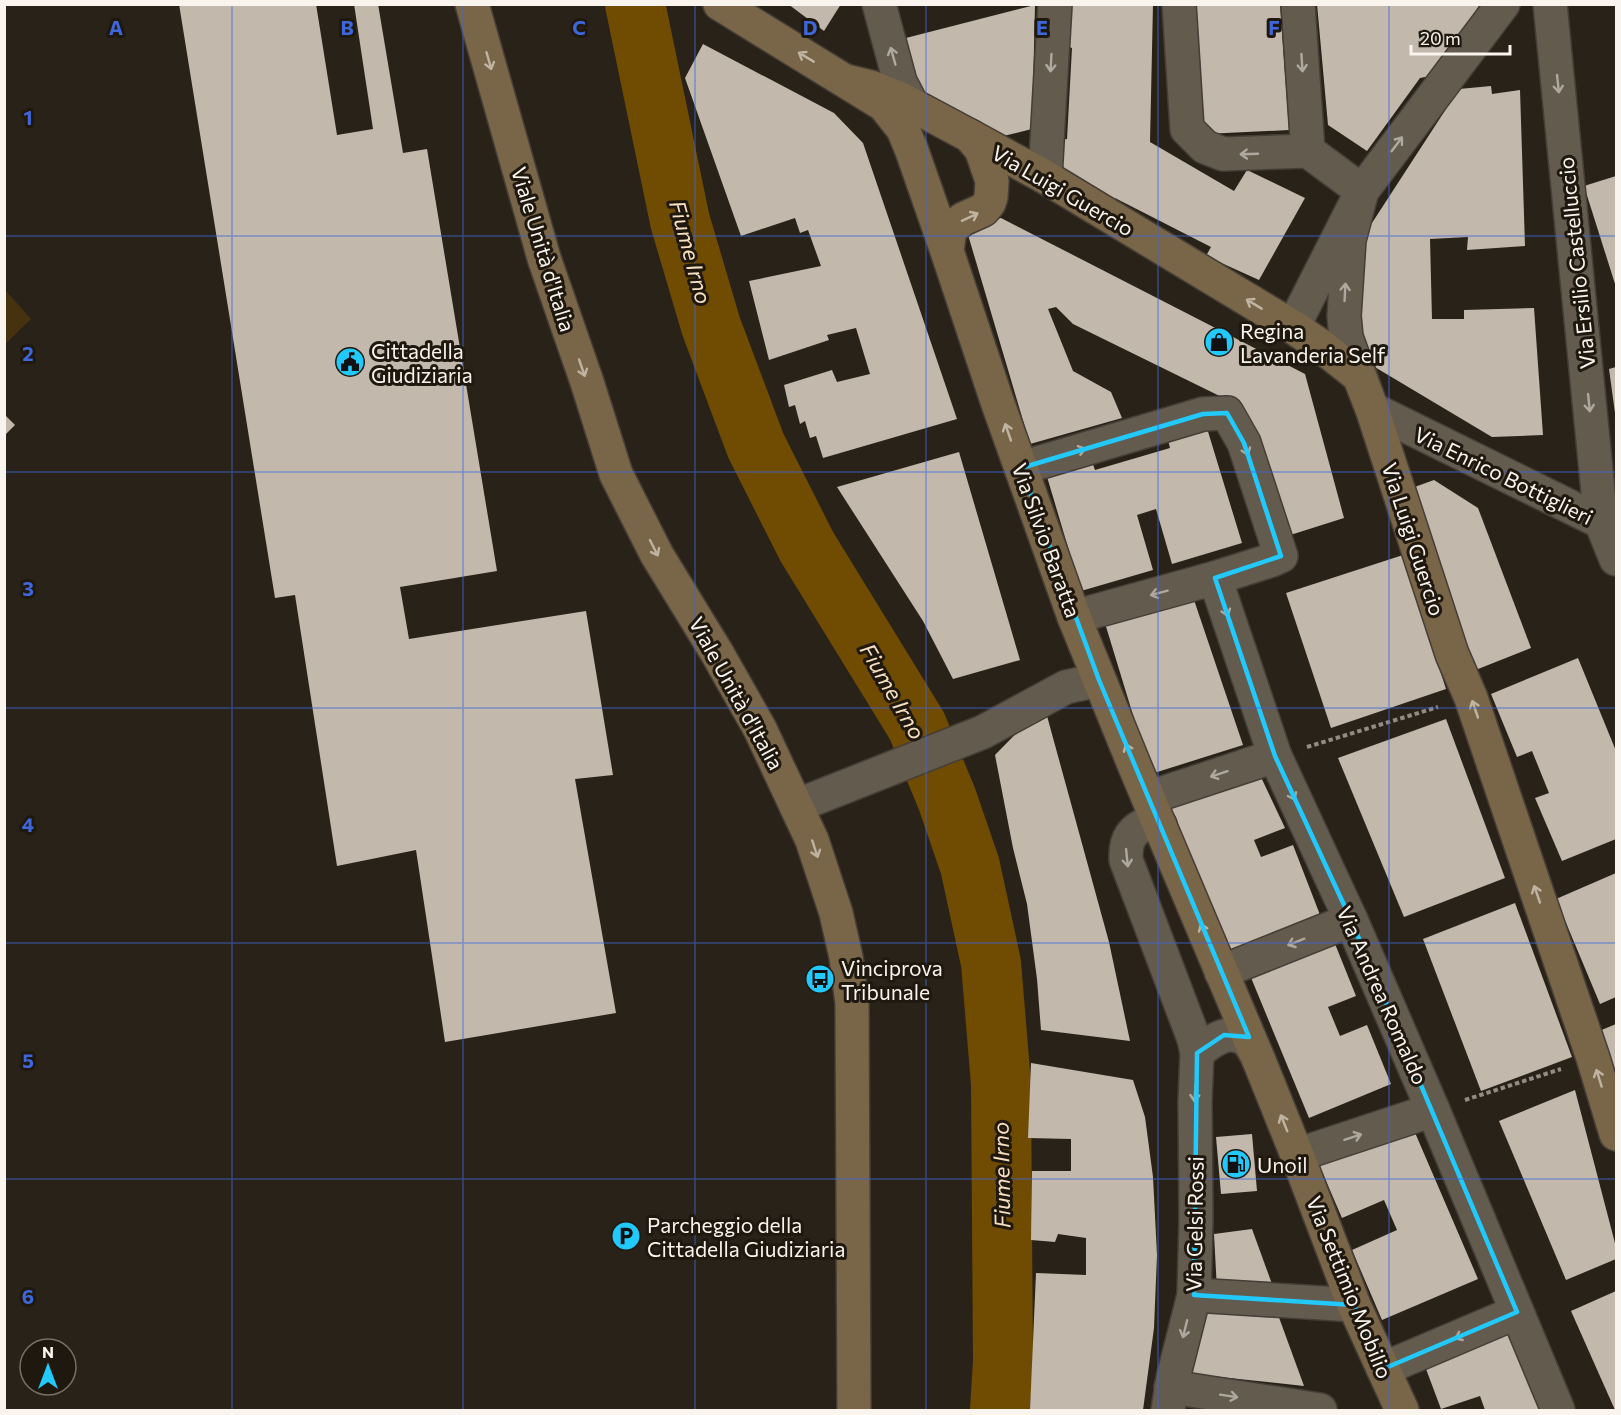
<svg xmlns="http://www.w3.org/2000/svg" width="1621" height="1415" font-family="Commissioner,sans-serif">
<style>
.green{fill:#473210}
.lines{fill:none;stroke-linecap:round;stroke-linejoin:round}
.river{stroke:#704b02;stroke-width:60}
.building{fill:#c2b9ac}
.street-casing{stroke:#453e37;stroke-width:36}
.secondary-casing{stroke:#453e37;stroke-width:36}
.path{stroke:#928c84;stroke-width:4;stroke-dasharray:4.5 3;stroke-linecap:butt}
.street{stroke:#645b4f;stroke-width:33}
.secondary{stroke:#796547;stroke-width:33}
.oneway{stroke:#aea89e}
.oneway2{stroke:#bfb4a2}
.marked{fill:none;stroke:#22c9fd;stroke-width:4.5;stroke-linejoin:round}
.grid{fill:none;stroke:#3e67db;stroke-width:1.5;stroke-opacity:0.55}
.labels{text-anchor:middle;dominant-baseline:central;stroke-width:6;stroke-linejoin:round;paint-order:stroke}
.street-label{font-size:21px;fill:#f9f4ed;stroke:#1f180f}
.poi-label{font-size:21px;fill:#f9f4ed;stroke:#1f180f;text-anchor:start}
.water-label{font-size:22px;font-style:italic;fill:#f7e0c1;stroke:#1f180f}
.grid-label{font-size:20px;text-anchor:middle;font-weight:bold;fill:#3e67db;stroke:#1f180f;stroke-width:6;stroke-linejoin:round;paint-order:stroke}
</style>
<rect width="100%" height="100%" fill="#292218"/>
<polygon class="green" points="5,290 31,319 5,344"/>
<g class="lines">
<polyline class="river" points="635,4 680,221 711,326 756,446 807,547 917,726 947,799 970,866 991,963 1001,1084 1003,1361 1000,1410"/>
</g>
<g class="building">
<polygon points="179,4 316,4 337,135 373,129 354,4 378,4 403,153 427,149 497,571 400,587 409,639 586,611 613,775 575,779 616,1013 445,1042 416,850 337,866 295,595 275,598"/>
<polygon points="788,4 841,4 824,31"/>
<polygon points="1065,4 1153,4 1150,142 1234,191 1247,170 1305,198 1259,280 1206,256 1211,247 1115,198 1111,208 1059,175 1059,140 1067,139 1072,48 1061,44"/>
<polygon points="1193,4 1280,4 1289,130 1205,134"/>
<polygon points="1317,4 1480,4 1436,75 1420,78 1367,151 1328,125"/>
<polygon points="1035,5 1032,129 995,138 926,100 914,85 902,39"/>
<polygon points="703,44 834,113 863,143 957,419 823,458 816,436 810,438 805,421 800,424 795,405 789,407 784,385 832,370 837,382 870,374 856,328 827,335 829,340 769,360 749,281 821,266 808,230 800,233 795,218 741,236 685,78"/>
<polygon points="1491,86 1492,94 1520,90 1525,246 1467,250 1468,237 1430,239 1432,319 1464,319 1464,310 1534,308 1543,435 1492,437 1363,360 1357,246 1459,89"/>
<polygon points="1616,176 1616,287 1584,186"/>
<polygon points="1001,218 1305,374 1344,518 1284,537 1242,407 1073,324 1056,307 1048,309 1073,371 1111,392 1122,418 1030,444 966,228"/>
<polygon points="1616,367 1616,413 1615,413 1609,369"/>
<polygon points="4,414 15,425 4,436"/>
<polygon points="1206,425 1242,543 1172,564 1156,509 1137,515 1153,570 1081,591 1045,470 1090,456 1095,470 1170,448 1167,436"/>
<polygon points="959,452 1020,660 953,679 923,621 837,487"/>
<polygon points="1434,480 1478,508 1531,648 1473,671 1409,489"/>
<polygon points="1403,555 1446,689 1331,728 1286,593"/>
<polygon points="1191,591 1243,745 1151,774 1104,620"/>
<polygon points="1578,658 1616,751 1616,839 1562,861 1535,798 1549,793 1532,751 1517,757 1491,694"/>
<polygon points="1044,705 1109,942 1130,1041 1041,1030 1037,979 1027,904 1013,848 995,755"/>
<polygon points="1446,719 1505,878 1404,917 1338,758"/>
<polygon points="1260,775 1285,828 1254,840 1261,857 1293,845 1322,920 1229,959 1170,806"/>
<polygon points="1616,873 1616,997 1600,1004 1556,899"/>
<polygon points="1515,903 1572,1057 1481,1091 1423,939"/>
<polygon points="1331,934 1356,996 1328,1007 1340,1036 1367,1025 1391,1084 1309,1118 1247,968"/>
<polygon points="1616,1024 1616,1095 1592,1034"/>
<polygon points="1031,1063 1133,1080 1145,1117 1153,1177 1157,1255 1154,1328 1143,1410 1030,1410 1036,1273 1086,1275 1086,1238 1058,1234 1055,1242 1031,1240 1032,1171 1071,1171 1071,1139 1028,1138"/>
<polygon points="1575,1090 1616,1247 1616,1259 1566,1280 1499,1121"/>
<polygon points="1410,1121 1478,1279 1382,1320 1352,1250 1397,1230 1384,1200 1342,1218 1317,1160"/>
<polygon points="1252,1134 1257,1191 1221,1194 1216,1137"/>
<polygon points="1252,1229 1272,1284 1217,1290 1214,1234"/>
<polygon points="1616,1291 1616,1410 1615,1410 1571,1311"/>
<polygon points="1198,1301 1277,1312 1304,1386 1192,1374"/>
<polygon points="1510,1327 1546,1410 1485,1410 1480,1396 1441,1409 1423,1361"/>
</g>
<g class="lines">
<g class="street-casing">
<g id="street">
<polyline points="879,4 900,82 912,105"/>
<polyline points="1179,4 1187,129 1205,147 1223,154 1308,151"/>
<polyline points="1298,4 1308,151 1362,191"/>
<polyline points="1550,4 1601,522"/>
<polyline points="1045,177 1055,4"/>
<polyline points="1362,191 1349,240 1344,316 1346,337 1372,409 1601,522 1616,559"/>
<polyline points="1293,327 1362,191 1503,4"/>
<polyline points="1021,468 1203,414 1227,413 1244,443 1281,556 1272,560 1215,578 1275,756 1351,920 1433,1110 1558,1410"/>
<polyline points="1074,617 1215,578"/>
<polyline points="1148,798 1275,756"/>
<polyline points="796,806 983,732 1066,687 1099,680"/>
<path d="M1160,825L1152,821C1132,829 1125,838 1126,860L1194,1039L1197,1053"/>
<polyline points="1221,972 1351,920"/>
<polyline points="1297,1155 1433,1110"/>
<polyline points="1194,1295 1354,1305"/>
<polyline points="1383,1369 1517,1312"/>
<polyline points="1171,1387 1320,1410"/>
<path d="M1168,1410L1173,1378L1194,1295L1196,1219L1195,1101L1197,1053C1210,1042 1229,1027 1246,1040C1250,1043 1253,1049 1255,1052"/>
</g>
</g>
<g class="secondary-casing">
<g id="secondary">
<polyline points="472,4 544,258 587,382 616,474 657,555 717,653 760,729 812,840 836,913 846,957 852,1003 854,1410"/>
<polyline points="720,4 884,105 903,129 912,151 947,251"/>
<polyline points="846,81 871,87 899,98 970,136 981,149 992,181 991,197 989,203 983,210 963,219 950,229 947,251 997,401 1074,617 1135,767 1260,1063 1297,1155 1354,1305 1402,1410"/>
<polyline points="970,136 1045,177 1293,327 1321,346 1359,376 1372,409 1452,654 1471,698 1593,1058 1616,1134"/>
</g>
</g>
<g class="path">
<polyline points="1307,747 1438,707"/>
<polyline points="1465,1100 1561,1069"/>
</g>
<use href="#street" class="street"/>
<use href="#secondary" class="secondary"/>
</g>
<defs><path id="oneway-shaft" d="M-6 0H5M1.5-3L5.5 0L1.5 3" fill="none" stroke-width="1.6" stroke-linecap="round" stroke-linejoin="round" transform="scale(1.5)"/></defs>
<g class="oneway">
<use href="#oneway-shaft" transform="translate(893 56) rotate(-106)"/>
<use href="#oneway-shaft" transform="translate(1051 63) rotate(93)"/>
<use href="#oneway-shaft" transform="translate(1302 63) rotate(86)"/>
<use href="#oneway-shaft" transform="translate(1558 84) rotate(84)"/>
<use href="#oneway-shaft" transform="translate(1397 144) rotate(-53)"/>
<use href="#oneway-shaft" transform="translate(1249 154) rotate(178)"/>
<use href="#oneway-shaft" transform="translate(1345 292) rotate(-87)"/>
<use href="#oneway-shaft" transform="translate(1589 403) rotate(84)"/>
<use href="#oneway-shaft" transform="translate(1245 447) rotate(69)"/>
<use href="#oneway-shaft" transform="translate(1077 451) rotate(-16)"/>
<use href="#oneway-shaft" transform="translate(1159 593) rotate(165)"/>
<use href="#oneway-shaft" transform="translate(1225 608) rotate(71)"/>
<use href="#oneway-shaft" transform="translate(1219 774) rotate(162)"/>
<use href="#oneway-shaft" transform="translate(1291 792) rotate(65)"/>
<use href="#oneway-shaft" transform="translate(1127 858) rotate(84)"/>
<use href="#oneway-shaft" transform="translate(1296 942) rotate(158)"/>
<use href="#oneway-shaft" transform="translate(1195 1093) rotate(93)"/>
<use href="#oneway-shaft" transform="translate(1353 1137) rotate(-18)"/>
<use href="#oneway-shaft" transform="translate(1185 1329) rotate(104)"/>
<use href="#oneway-shaft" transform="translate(1463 1335) rotate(157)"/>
<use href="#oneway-shaft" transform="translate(1229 1396) rotate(9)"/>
</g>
<g class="oneway2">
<use href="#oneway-shaft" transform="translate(806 57) rotate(-149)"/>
<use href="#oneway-shaft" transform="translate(489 61) rotate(74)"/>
<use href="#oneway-shaft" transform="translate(970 217) rotate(-25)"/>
<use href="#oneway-shaft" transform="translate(1254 304) rotate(-149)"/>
<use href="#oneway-shaft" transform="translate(582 368) rotate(71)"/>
<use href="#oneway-shaft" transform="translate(1008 432) rotate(-109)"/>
<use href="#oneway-shaft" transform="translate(654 548) rotate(63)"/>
<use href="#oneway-shaft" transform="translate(1475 709) rotate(-109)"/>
<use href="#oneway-shaft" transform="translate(1129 752) rotate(-113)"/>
<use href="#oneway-shaft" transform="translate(815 849) rotate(72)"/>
<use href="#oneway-shaft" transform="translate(1537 894) rotate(-109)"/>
<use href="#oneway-shaft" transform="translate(1204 932) rotate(-112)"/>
<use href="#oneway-shaft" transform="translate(1599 1078) rotate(-107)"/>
<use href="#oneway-shaft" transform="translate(1284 1123) rotate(-112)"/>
</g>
<path class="marked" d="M1227,413L1244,443L1281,556L1215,578L1275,756L1351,920L1517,1312L1383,1369L1354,1305L1194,1295L1197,1053L1224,1035L1249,1037L1099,680L1021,468L1203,414Z"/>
<path class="grid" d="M232,4V1410M463,4V1410M695,4V1410M926,4V1410M1158,4V1410M1389,4V1410M4,236H1616M4,472H1616M4,708H1616M4,943H1616M4,1179H1616"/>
<defs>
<g id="shop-disc" transform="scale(1.5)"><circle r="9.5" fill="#22c9fd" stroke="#1f180f"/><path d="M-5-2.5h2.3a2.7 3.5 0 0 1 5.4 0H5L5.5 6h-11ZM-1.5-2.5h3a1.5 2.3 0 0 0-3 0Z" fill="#111"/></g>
<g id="civic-disc" transform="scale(1.5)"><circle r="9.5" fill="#22c9fd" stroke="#1f180f"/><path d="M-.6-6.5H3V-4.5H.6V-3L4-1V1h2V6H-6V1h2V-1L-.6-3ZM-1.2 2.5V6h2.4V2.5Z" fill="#111"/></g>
<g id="bus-disc" transform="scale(1.5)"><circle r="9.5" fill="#22c9fd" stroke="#1f180f"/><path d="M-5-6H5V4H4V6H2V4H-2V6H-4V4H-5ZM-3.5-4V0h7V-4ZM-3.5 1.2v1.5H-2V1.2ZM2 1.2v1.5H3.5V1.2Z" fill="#111"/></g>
<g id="fuel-disc" transform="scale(1.5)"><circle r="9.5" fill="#22c9fd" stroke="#1f180f"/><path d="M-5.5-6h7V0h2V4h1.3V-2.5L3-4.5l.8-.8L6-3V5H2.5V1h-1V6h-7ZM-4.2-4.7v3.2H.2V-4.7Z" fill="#111"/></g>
<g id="parking-disc" transform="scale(1.5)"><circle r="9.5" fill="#22c9fd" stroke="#1f180f"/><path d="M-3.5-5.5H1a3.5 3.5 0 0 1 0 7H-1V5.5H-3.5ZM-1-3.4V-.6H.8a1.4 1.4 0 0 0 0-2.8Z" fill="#111"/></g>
</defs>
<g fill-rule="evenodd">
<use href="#shop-disc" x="1219" y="342"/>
<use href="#civic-disc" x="350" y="362"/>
<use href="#bus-disc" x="820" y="979"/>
<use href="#fuel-disc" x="1236" y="1164"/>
<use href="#parking-disc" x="626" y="1236"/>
</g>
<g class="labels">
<g class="street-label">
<text transform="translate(1063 190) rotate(30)">Via Luigi Guercio</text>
<text transform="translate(544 249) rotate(73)">Viale Unità d'Italia</text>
<text transform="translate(1576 263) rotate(-96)">Via Ersilio Castelluccio</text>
<text transform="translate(1504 475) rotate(26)">Via Enrico Bottiglieri</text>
<text transform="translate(1414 539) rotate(72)">Via Luigi Guercio</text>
<text transform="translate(1047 540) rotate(70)">Via Silvio Baratta</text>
<text transform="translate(737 693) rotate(61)">Viale Unità d'Italia</text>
<text transform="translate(1383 995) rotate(66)">Via Andrea Romaldo</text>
<text transform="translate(1194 1224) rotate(-89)">Via Gelsi Rossi</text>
<text transform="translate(1350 1287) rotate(68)">Via Settimio Mobilio</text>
</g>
<g class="poi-label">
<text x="1240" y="330">Regina<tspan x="1240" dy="24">Lavanderia Self</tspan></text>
<text x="371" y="350">Cittadella<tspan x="371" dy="24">Giudiziaria</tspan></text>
<text x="841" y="967">Vinciprova<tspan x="841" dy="24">Tribunale</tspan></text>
<text x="1257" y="1164">Unoil</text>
<text x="647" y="1224">Parcheggio della<tspan x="647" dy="24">Cittadella Giudiziaria</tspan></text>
</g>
<g class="water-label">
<text transform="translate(691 252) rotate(75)">Fiume Irno</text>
<text transform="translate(893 691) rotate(60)">Fiume Irno</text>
<text transform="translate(1001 1175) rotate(-91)">Fiume Irno</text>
</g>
</g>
<g class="grid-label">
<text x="116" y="35">A</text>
<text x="347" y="35">B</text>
<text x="579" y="35">C</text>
<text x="810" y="35">D</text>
<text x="1042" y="35">E</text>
<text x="1274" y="35">F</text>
<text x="28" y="125">1</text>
<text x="28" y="361">2</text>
<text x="28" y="596">3</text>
<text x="28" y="832">4</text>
<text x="28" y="1068">5</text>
<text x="28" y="1304">6</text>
</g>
<rect width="1621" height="1415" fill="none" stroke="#f9f4ed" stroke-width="12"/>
<g transform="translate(48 1367)"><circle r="28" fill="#1f180f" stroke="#767068" stroke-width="1.5"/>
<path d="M0-4.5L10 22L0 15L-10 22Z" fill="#22c9fd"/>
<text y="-9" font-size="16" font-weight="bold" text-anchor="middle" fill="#f9f4ed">N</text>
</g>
<path d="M1411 45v9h99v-9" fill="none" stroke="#f9f4ed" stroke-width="3"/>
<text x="1420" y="45" font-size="18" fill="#f9f4ed" stroke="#1f180f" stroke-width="4.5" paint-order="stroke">20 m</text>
</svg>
